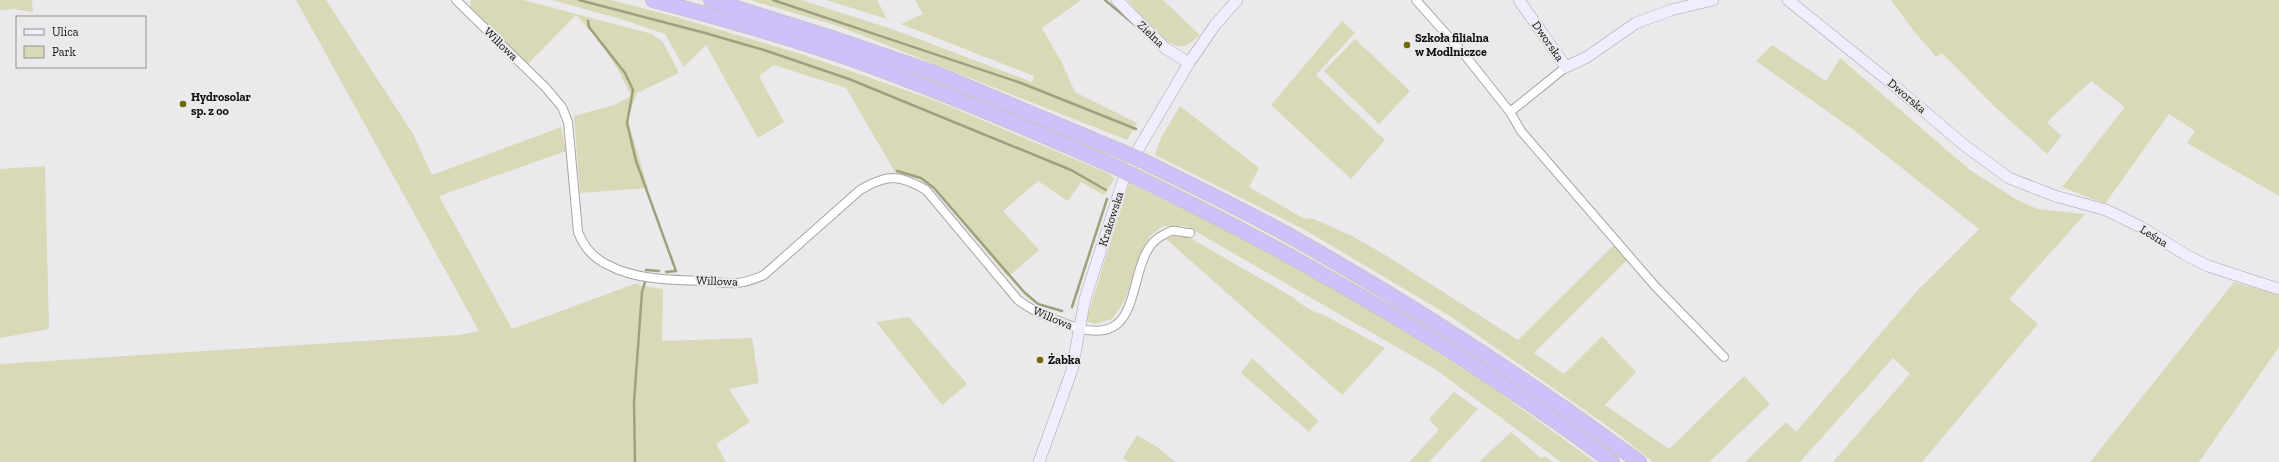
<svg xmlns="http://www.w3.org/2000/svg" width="2279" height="462" font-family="'Zilla Slab',serif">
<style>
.green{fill:#d9d9b8}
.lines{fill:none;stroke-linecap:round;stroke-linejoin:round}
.stream{stroke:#a1a07d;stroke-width:2.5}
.street-casing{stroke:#a6a6a9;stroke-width:10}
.secondary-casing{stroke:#a6a6a9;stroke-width:12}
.highway-casing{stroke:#c6c6c6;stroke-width:16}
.street{stroke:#fff;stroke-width:8}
.secondary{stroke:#f1ecfe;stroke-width:11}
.highway{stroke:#cfbffb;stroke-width:14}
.highway-bridge-casing{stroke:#c6c6c6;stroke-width:16;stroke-linecap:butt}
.highway-bridge{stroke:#cfbffb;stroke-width:14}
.poi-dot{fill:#6e6902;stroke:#eae9ec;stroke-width:1.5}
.labels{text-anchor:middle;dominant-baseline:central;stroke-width:4;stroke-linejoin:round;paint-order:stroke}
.street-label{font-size:12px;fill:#101011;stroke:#eae9ec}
.poi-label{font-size:12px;font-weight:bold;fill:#101011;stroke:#eae9ec;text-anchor:start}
</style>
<rect width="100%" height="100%" fill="#eae9ec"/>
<g class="green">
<polygon points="0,0 32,0 33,12 14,9 0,10"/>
<polygon points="296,0 326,0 413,134 432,175 561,127 566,151 439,196 512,329 637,283 641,286 663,289 662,341 752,338 759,383 729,389 750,422 716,444 726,462 0,462 0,364 458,335 479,331"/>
<path d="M471,0H523L652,34L663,42L679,73L637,93L629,115V124L648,188L580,193L574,116L614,105L631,96C617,64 600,40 576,15L527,65L470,9Z"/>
<polygon points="552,0 611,0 673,16 804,55 937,101 1110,174 1114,179 1104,195 1081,182 1068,201 1038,181 1003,211 1039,250 1008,277 933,188 919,179 895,172 846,88 774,65 759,76 784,122 758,138 706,45 684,67 665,34 627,21"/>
<polygon points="750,0 801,0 892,29 1032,82 1034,76 901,24 923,14 915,0 1081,0 1042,28 1061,61 1075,92 1137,123 1127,140 838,26"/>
<polygon points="826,0 877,0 887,19"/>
<path d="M1127,0H1163L1200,35C1194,40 1187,48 1178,46C1162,43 1139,12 1127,0Z"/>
<polygon points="1891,0 2279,0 2279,196 2187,143 2195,131 2169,114 2105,204 2062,187 2125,107 2091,81 2047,122 2061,136 2047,154 1993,105 1942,53 1936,57 1913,30"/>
<polygon points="1342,21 1355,33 1316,75 1385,140 1351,179 1271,105"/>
<polygon points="1355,39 1410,91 1379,124 1324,71"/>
<polygon points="1772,45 1826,81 1840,58 1970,170 2017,200 2038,209 2085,214 2009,299 2038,324 1922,462 1833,462 1910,374 1893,358 1800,462 1745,462 1786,422 1796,432 1917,291 1979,229 1855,131 1756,61"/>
<polygon points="1180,106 1259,168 1249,187 1303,218 1314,219 1352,236 1387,256 1518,340 1614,245 1627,260 1534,353 1564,374 1602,336 1636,372 1605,405 1669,449 1744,376 1770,404 1709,462 1653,462 1609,427 1450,316 1305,230 1155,155 1161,138"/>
<polygon points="45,166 49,329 0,338 0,169"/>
<polygon points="1129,183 1196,215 1343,293 1493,388 1595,462 1561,462 1435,369 1186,226 1163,226 1149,237 1124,302 1112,319 1096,324 1086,321"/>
<path d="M1180,234L1192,239L1294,298C1303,306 1312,312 1324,315L1385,348L1342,395L1165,238Z"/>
<polygon points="2234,282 2279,295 2279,347 2199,462 2090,462"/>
<polygon points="909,317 967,384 942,405 876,322"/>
<polygon points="1252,358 1319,421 1309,432 1241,373"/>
<polygon points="1454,392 1478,409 1429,462 1409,462 1439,430 1429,419"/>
<polygon points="1511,432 1541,458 1545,456 1553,462 1479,462"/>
<polygon points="1137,435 1157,447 1175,462 1128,462 1123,458"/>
</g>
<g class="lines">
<g class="stream">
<polyline points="579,0 705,33 764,50 849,79 1071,170 1106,190"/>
<polyline points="773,0 1021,83 1136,129"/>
<polyline points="1105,0 1135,25"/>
<polyline points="588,21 589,27 625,73 633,90 627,123 636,161 676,271 666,272"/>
<polyline points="897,171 921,178 934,188 1024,292 1038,304 1062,311"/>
<polyline points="646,270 659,271"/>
<polyline points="1072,307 1107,199"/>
<polyline points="635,462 634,402 642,292 645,282"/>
</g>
<g class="street-casing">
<g id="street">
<path d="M456,0L545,87L562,107L568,122L578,232C584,248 593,258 608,265C636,280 673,280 704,281C715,282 727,284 738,283C747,282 755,279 764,275L860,190C887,174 899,174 926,190L1018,300C1034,312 1043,314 1061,322C1155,362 1119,256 1163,235C1167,233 1171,230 1175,231C1179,231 1185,233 1190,233"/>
<polyline points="1416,0 1464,54 1510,112 1521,131 1655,286 1724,357"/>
<polyline points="1510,112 1566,67"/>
</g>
</g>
<g class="secondary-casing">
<g id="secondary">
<polyline points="1117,0 1165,48 1189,63"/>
<polyline points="1519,0 1566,67 1587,57 1636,23 1671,10 1713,0"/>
<polyline points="1788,0 1885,78 1964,145 2009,178 2055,196 2106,210 2141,227 2186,255 2208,266 2279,289"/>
<polyline points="1039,462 1072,370 1085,299 1123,181 1139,148 1189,63 1215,25 1237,0"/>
</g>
</g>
<g class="highway-casing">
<g id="highway">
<path d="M653,0C725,19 797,39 868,65C953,96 1037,132 1120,169"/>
<polyline points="711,0 838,40 935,73 1125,153"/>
<path d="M1141,160C1193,186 1246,211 1297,240C1416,307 1529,381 1639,462"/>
<path d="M1134,176C1302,257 1463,351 1612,462"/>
</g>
</g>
<use href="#street" class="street"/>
<use href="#secondary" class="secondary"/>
<use href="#highway" class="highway"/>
<g class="highway-bridge-casing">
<g id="highway-bridge">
<polyline points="1125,153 1141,160"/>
<polyline points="1120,169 1134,176"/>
</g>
</g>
<use href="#highway-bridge" class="highway-bridge"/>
</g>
<g class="poi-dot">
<circle cx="1407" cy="45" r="4"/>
<circle cx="183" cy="104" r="4"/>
<circle cx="1040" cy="360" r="4"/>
</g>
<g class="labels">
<g class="street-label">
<text transform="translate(1151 34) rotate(44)">Zielna</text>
<text transform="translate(1548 41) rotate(55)">Dworska</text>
<text transform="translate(501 44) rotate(44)">Willowa</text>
<text transform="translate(1907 96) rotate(40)">Dworska</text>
<text transform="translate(1111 219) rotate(-72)">Krakowska</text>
<text transform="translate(2154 236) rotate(32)">Leśna</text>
<text transform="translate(717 281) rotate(2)">Willowa</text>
<text transform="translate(1053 318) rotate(23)">Willowa</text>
</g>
<g class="poi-label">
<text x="1415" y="38">Szkoła filialna<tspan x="1415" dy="14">w Modlniczce</tspan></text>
<text x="191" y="97">Hydrosolar<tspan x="191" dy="14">sp. z oo</tspan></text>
<text x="1048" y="360">Żabka</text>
</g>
</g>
<rect x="16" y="16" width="130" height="52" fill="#eae9ec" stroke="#939294"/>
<rect x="24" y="29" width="20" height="6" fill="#f1ecfe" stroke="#939294"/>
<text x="52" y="36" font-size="12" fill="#101011">Ulica</text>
<rect x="24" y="46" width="20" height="12" fill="#d9d9b8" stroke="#939294"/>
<text x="52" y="56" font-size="12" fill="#101011">Park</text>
</svg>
